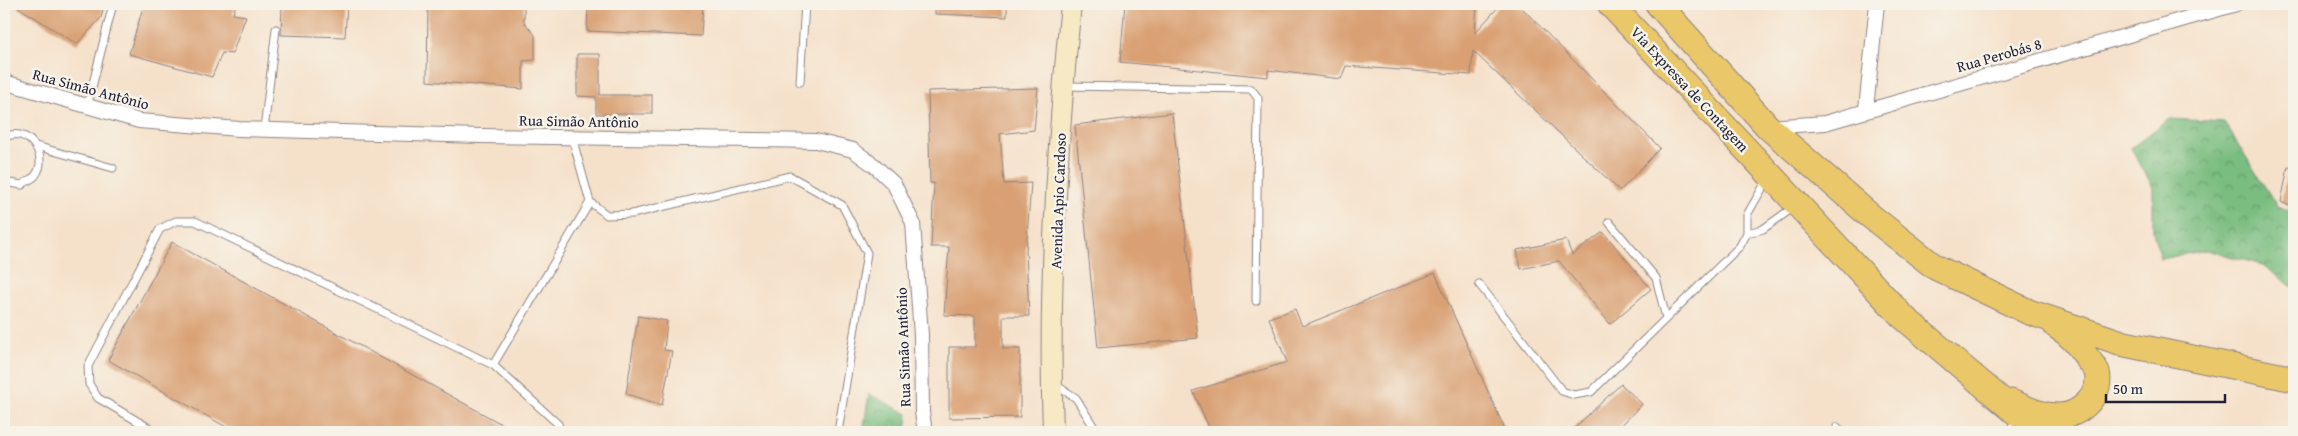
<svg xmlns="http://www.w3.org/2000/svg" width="2298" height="436" font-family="'Gentium Book Plus',serif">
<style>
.forest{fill:url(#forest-crowns);stroke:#4e705e}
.building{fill:#d9a073}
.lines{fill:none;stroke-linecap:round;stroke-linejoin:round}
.lane-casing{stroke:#8c8282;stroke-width:9}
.street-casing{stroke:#8c8282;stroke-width:16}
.secondary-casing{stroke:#8c8282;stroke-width:22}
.highway-casing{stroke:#8c8282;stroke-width:27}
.lane{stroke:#fff;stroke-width:7}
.street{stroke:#fff;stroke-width:14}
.secondary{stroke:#f7e9c3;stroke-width:20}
.highway{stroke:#eac769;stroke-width:25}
.labels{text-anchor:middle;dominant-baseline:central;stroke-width:5;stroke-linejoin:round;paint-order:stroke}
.street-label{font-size:15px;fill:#22223b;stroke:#f7f3e8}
</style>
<defs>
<pattern id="forest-crowns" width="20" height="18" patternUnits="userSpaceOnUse" patternTransform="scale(1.25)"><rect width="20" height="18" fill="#7abd80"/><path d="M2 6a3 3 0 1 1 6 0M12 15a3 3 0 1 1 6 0" fill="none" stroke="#64996a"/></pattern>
</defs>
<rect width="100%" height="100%" fill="#f7f3e8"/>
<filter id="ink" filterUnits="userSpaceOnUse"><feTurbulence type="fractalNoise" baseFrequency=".02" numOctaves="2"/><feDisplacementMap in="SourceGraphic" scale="10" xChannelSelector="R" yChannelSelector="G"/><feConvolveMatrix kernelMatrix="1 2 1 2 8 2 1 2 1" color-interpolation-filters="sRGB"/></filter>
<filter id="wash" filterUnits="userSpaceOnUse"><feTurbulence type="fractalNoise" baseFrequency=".0096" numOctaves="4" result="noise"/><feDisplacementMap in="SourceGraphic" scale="20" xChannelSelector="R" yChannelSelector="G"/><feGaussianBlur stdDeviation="1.12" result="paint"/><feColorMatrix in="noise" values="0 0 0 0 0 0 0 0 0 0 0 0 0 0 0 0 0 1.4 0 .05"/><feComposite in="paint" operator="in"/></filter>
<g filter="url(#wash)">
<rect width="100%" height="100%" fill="#f5e1ca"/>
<g class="forest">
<polygon points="2169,119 2224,122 2277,206 2294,213 2294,288 2263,265 2206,250 2161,259 2153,232 2153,187 2131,148"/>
<polygon points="869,394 908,414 906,432 863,432"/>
</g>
<g id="blocks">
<g class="building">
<polygon points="13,4 96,4 103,9 101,18 77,44"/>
<polygon points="144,4 236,4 233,14 246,16 232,54 222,53 212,77 129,54"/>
<polygon points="282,4 347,4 345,37 281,35"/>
<polygon points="428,4 524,4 524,22 535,35 535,60 523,61 523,89 427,81"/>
<polygon points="588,4 703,4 701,36 587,31"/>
<polygon points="935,4 1007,4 1007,17 935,14"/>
<polygon points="1125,4 1477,4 1475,33 1501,4 1518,4 1660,148 1620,191 1473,51 1471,75 1346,66 1341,79 1268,70 1268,77 1120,62"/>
<polygon points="577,54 600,54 600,95 652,95 652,114 596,114 596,97 577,96"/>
<polygon points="1038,88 1034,130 1000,134 1004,184 1031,183 1026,251 1029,316 1003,316 1003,349 1020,349 1020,417 949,418 949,347 975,347 975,316 944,315 949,247 931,247 934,183 930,183 928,91"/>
<polygon points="1172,113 1198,338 1098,348 1075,125"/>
<polygon points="2288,167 2294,168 2294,208 2281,202"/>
<polygon points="1603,232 1651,289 1610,324 1559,261 1521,269 1517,250 1566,240 1572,255"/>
<polygon points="172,242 516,432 235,432 108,360"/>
<polygon points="1435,273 1506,432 1211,432 1193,391 1287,362 1269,318 1295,309 1302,326"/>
<polygon points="638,316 667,321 664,350 672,351 662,405 626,394"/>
<polygon points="1621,384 1642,404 1615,432 1570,432"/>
</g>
</g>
</g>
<g filter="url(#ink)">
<use href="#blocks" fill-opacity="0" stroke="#8c8282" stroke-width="1"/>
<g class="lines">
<g class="lane-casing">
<g id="lane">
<polyline points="800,82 805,4"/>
<polyline points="1066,86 1251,89 1258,98 1256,301"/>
<polyline points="87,107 113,4"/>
<polyline points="264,130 276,29"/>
<polyline points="572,137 590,202 607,215 632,214 790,176 842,205 867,253 838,432"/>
<path d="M4,138C26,124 51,156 35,176C32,179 25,182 22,185L4,182"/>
<polyline points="36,146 113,168"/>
<polyline points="1609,222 1656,278 1666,318"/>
<polyline points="1747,233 1763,229 1794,207"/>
<polyline points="1479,284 1562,391 1574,395 1591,392 1740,246 1747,233 1747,215 1767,180"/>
<polyline points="493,365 558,424 560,432"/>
<polyline points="1054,384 1076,398 1097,432"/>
<polyline points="1837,427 1843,432"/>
<polyline points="156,432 98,398 89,384 88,366 160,229 176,221 195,221 493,365 590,202"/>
<polyline points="2008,432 2018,419"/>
</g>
</g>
<g class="street-casing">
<g id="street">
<polyline points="4,82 139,121 239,129 480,136 816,141 853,150 875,166 894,184 913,223 921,335 922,412 925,432"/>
<polyline points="1866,109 1877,4"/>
<polyline points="1768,127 1825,123 2236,4"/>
</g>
</g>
<g class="secondary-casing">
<path id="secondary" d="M1053,432C1048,293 1057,143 1071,4"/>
</g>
<g class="highway-casing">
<g id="highway">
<polyline points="1610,4 1902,316 2039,432"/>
<polyline points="1658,4 1768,127 1868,214 1935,267 2029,312 2125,344 2294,379"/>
<path d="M2011,402C2027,409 2041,416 2059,416C2080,416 2103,394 2097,372C2095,367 2089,361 2086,356C2077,343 2070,334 2056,326"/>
</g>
</g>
<use href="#lane" class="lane"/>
<use href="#street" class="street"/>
<use href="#secondary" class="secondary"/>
<use href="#highway" class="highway"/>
</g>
</g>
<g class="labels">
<g class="street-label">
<text transform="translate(1999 55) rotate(-16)">Rua Perobás 8</text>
<text transform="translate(91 89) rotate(15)">Rua Simão Antônio</text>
<text transform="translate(1690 89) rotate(47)">Via Expressa de Contagem</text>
<text transform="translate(579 121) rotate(1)">Rua Simão Antônio</text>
<text transform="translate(1058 201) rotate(-88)">Avenida Apio Cardoso</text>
<text transform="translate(903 347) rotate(-92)">Rua Simão Antônio</text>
</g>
</g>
<rect width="2298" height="436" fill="none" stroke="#f7f3e8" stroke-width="20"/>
<path d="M2106 394v8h119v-8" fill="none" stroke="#22223b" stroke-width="2.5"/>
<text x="2113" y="394" font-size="15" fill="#22223b" stroke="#f7f3e8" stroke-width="4" paint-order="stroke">50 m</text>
</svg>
